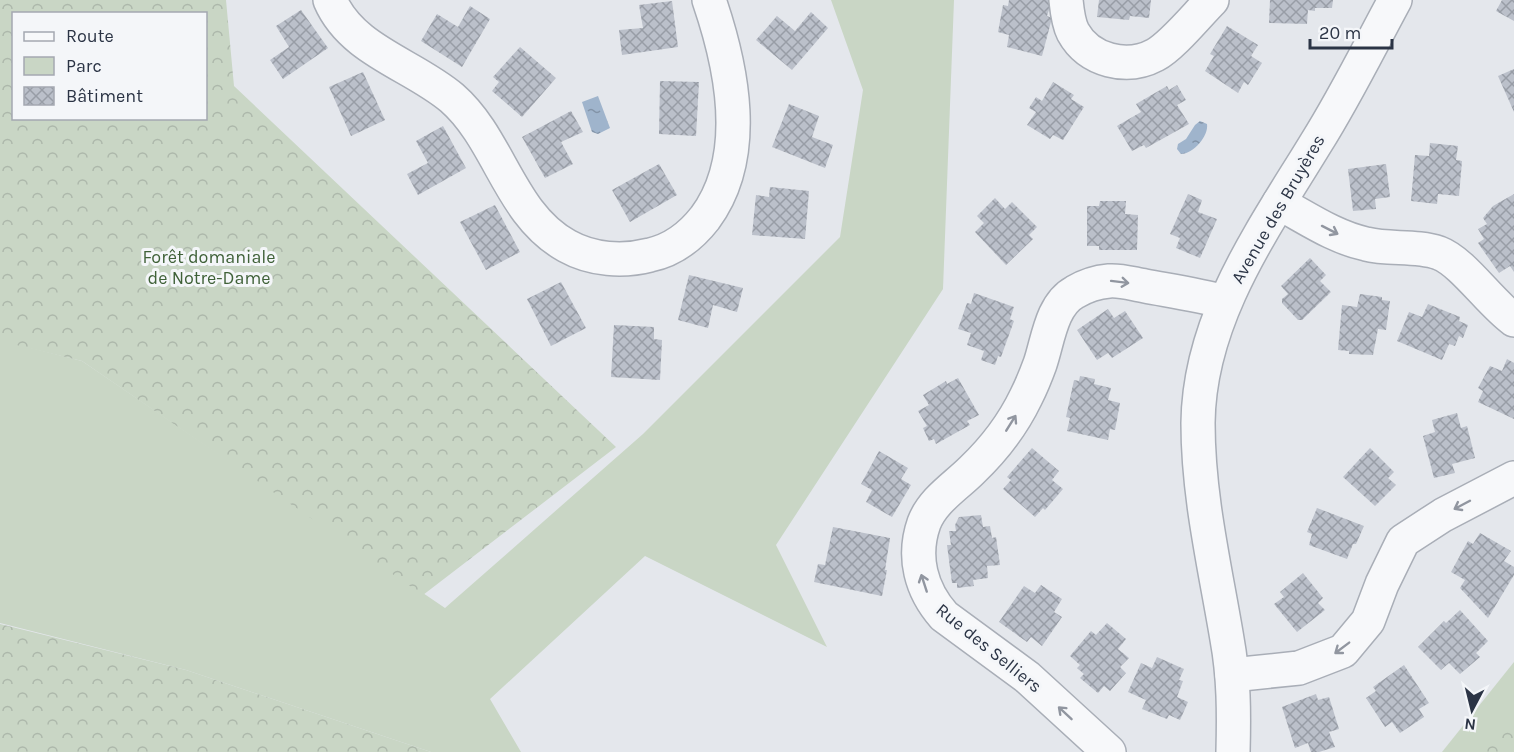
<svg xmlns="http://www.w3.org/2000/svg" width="1514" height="752" font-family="Karla,sans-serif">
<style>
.green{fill:#c9d6c5}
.forest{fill:url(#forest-crowns);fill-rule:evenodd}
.water{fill:url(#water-ripples)}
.building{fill:url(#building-cross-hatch)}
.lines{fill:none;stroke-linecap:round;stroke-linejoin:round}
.minor-casing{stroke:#a9aeb7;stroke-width:36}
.minor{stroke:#f7f8fa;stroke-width:33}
.oneway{stroke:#9196a0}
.labels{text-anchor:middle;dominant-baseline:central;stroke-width:6;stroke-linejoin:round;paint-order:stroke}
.street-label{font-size:18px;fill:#2b3445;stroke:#f4f6f9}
.park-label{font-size:18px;fill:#3f6138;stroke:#f4f6f9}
</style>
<defs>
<pattern id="forest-crowns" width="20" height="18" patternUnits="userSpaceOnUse" patternTransform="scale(1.5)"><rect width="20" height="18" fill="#c9d6c5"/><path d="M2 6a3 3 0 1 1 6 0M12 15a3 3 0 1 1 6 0" fill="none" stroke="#adb8ab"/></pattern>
<pattern id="water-ripples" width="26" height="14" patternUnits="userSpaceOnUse" patternTransform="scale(1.5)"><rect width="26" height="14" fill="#9fb4cc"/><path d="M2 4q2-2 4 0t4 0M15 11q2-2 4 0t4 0" fill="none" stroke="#8293a7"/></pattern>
<pattern id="building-cross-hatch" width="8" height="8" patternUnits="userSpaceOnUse" patternTransform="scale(1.5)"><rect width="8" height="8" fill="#bbc0ca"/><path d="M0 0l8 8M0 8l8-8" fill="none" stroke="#989da6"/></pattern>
</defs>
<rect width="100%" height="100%" fill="#e4e7ec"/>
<g class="green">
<polygon points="831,0 954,0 943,289 776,545 827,647 645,556 490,699 521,752 431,752 186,670 0,623 0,340 82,361 445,608 643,434 840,237 863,90"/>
<polygon points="1514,662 1514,752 1442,752"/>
</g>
<g class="forest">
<path d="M0,0H226L234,86L616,447L423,595L82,361L0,341ZM14,14H206V118H14Z"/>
<polygon points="0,624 186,670 431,752 0,752"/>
<polygon points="1514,712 1514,752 1481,752"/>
</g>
<g class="water">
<polygon points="598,96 610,128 598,134 592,132 582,102"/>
<path d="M1200,121L1207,124C1209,136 1193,154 1181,154L1177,149L1178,144L1186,139L1195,125Z"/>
</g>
<g class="building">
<polygon points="1009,0 1049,0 1049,4 1051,4 1047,16 1052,18 1042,56 1007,47 1009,35 998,32 1003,5 1008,6"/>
<polygon points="1099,0 1151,0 1149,18 1130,16 1129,20 1097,17"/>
<polygon points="1270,0 1333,0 1332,8 1315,8 1315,11 1308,10 1307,24 1269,23"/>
<polygon points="1502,0 1514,0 1514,21 1496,11"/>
<polygon points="672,1 678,47 622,55 619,30 643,28 639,5"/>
<polygon points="470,6 490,19 462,67 421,41 437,14 458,27"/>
<polygon points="301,10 328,48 283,79 270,60 289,47 276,26"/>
<polygon points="811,12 828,28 792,70 756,40 777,16 795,31"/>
<polygon points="1227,26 1258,45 1251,56 1262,63 1248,85 1244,82 1238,93 1205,71 1214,56 1210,54"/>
<polygon points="520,47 556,78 522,117 492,91 499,82 493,77"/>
<polygon points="1514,69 1514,112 1498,76"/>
<polygon points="363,72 385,120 351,136 329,87"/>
<polygon points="660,81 699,82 696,136 659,134"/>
<polygon points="1053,82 1074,95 1071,99 1084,107 1063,140 1053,135 1050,139 1027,125 1036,112 1029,108 1036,97 1042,101"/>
<polygon points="1177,85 1186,100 1177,105 1189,124 1146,148 1144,145 1132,151 1117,126 1141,112 1136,104 1167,86 1169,90"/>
<polygon points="789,104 819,116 812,137 833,145 825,168 772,147"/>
<polygon points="571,111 583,132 561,142 573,164 545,178 522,137"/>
<polygon points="443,126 466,168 418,195 407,174 428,163 416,141"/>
<polygon points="1430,143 1458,146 1456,160 1462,161 1459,196 1438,194 1437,204 1411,201 1415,155 1429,156"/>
<polygon points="659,164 677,195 630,222 612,190"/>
<polygon points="1386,164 1390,197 1375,199 1376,209 1353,211 1348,169"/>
<polygon points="770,187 809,191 805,239 752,235 756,195 769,197"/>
<polygon points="1188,194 1202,200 1198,212 1217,219 1200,258 1176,248 1180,238 1170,234"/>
<polygon points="1514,194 1514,272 1510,266 1499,273 1478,243 1484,239 1478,229 1487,224 1483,218 1493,206"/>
<polygon points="995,198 1005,209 1012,202 1037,227 1029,235 1033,239 1006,265 975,232 984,223 977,216"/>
<polygon points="1100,201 1126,201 1125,214 1138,215 1137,250 1099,250 1099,246 1087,246 1087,206 1099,206"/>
<polygon points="495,205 520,252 486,270 460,222"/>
<polygon points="1310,258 1326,275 1320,281 1331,292 1302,320 1298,320 1282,303 1282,299 1288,294 1281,286"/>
<polygon points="689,275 743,288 737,312 713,305 708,328 678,320"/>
<polygon points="561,282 586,328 551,346 527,299"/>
<polygon points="974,293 1014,307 1010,319 1014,321 1001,357 998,356 995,365 981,360 984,351 967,345 971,333 958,329 967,303 971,304"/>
<polygon points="1360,294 1382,297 1382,300 1390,301 1386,330 1378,329 1373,355 1349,354 1349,351 1338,350 1342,305 1357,307"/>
<polygon points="1428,304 1460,317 1459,321 1468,325 1463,338 1459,336 1455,346 1449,344 1442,360 1397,341 1409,312 1422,317"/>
<polygon points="1108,309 1114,318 1125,311 1143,338 1112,358 1108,353 1097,360 1077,330"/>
<polygon points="614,325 654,327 654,339 662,340 660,380 611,377"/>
<polygon points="1507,359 1514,363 1514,419 1478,402 1483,391 1478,388 1490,366 1502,371"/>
<polygon points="1080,376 1095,379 1094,384 1111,388 1108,400 1120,403 1115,430 1110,429 1108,440 1067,431 1070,418 1066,417 1074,380 1079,381"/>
<polygon points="958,378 979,415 967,421 970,425 936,444 934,439 929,441 923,428 927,426 918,411 929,405 923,395 946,381 947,384"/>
<polygon points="1457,413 1461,428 1467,426 1475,458 1452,464 1455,473 1434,478 1423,436 1435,432 1432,420"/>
<polygon points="1032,448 1059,471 1052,480 1063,489 1045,510 1043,508 1035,517 1003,489 1011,480 1007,477"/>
<polygon points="1370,448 1394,472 1388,478 1396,485 1375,506 1343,477"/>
<polygon points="879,451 908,468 901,479 911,485 892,517 866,502 872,490 861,484"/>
<polygon points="1317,508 1364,526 1356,544 1353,544 1347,559 1309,545 1312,534 1307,532"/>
<polygon points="981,515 983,527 990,526 992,538 996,537 1000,565 987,566 988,578 973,580 974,586 957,588 957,583 952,583 947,545 951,545 949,531 956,531 955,525 959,517"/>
<polygon points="833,527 890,538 885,570 887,570 882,596 814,582 818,564 825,565"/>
<polygon points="1480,533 1511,551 1504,561 1514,567 1514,575 1488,618 1460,588 1465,580 1451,572 1468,541 1473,544"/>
<polygon points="1303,573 1323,598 1318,603 1325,610 1297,632 1274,604 1284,597 1280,592"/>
<polygon points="1041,585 1062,599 1054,612 1062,617 1042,646 1031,637 1027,642 999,622 1024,586 1035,593"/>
<polygon points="1460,610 1488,641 1476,653 1480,657 1460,674 1449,663 1441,670 1418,647 1444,621 1446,623"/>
<polygon points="1107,623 1126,639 1118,649 1129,658 1120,667 1126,673 1110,691 1104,686 1098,693 1080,678 1084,674 1077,668 1080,665 1070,656 1091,631 1096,635"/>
<polygon points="1157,657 1184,669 1179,680 1183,681 1177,697 1188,702 1180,720 1169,715 1167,719 1142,709 1146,700 1128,692 1141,663 1152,668"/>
<polygon points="1404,665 1429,703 1419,709 1424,717 1400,733 1392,722 1385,727 1366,698 1376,691 1373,687"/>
<polygon points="1316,694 1318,700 1329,697 1339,729 1329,732 1335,747 1319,752 1311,752 1308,743 1295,748 1282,707"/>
</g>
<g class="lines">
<g class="minor-casing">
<g id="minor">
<path d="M330,0C352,51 412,64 452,98C500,140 509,214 567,246C592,260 623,262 650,255C673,250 691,236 705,218C751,156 732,67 709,0"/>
<path d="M1066,0C1067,10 1068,22 1073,32C1089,61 1127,70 1155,55C1172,46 1197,15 1212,0"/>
<path d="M1279,203C1307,218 1334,237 1366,244C1389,250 1416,245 1439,253C1463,262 1490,303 1514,320"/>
<polyline points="1232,675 1299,668 1343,651 1368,621 1382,584 1403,541 1443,515 1514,478"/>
<path d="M1109,752L1027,677L944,616C921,590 912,557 924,523C933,500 955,487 972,470C994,449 1013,424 1026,397C1031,387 1036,375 1040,364C1048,341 1051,305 1075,292C1085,286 1098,282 1109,281C1121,280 1133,284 1145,286C1172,291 1199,295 1225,302"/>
<path d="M1233,752C1234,714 1234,677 1227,639C1215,567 1198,497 1198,423C1199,318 1263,230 1316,143C1345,97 1369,48 1395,0"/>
</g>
</g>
<use href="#minor" class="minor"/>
</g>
<defs><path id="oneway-shaft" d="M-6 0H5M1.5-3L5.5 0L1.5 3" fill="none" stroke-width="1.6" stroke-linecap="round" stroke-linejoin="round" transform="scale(1.5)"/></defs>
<g class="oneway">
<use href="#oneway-shaft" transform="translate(1330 230) rotate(27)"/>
<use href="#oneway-shaft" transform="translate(1120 282) rotate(7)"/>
<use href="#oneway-shaft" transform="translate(1011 423) rotate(-58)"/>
<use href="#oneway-shaft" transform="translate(1462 505) rotate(152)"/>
<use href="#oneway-shaft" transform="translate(924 583) rotate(-108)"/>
<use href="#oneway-shaft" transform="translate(1342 648) rotate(143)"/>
<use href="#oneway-shaft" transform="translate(1065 713) rotate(-137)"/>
</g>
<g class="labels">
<g class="street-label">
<text transform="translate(1278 209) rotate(-60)">Avenue des Bruyères</text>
<text transform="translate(989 648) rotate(39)">Rue des Selliers</text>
</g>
<g class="park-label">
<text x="209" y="257">Forêt domaniale<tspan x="209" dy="21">de Notre-Dame</tspan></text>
</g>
</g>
<rect x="12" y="12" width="195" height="108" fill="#f4f6f9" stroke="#a4a8b1" stroke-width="1.5"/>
<rect x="24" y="32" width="30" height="9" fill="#f7f8fa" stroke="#a4a8b1" stroke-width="1.5"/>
<text x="66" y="42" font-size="18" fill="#2b3445">Route</text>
<rect x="24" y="57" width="30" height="18" fill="#c9d6c5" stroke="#a4a8b1" stroke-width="1.5"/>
<text x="66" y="72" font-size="18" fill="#2b3445">Parc</text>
<rect x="24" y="87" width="30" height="18" fill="url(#building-cross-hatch)" stroke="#a4a8b1" stroke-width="1.5"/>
<text x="66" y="102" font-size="18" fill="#2b3445">Bâtiment</text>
<g transform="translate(1472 710) rotate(187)" stroke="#f4f6f9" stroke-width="4.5" paint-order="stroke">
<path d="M0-4.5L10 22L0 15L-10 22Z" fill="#2b3445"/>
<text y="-9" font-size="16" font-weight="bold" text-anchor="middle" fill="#2b3445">N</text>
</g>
<path d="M1310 39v9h82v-9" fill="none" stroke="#2b3445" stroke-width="3"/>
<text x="1319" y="39" font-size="18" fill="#2b3445" stroke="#f4f6f9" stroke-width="4.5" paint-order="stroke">20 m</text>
</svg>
